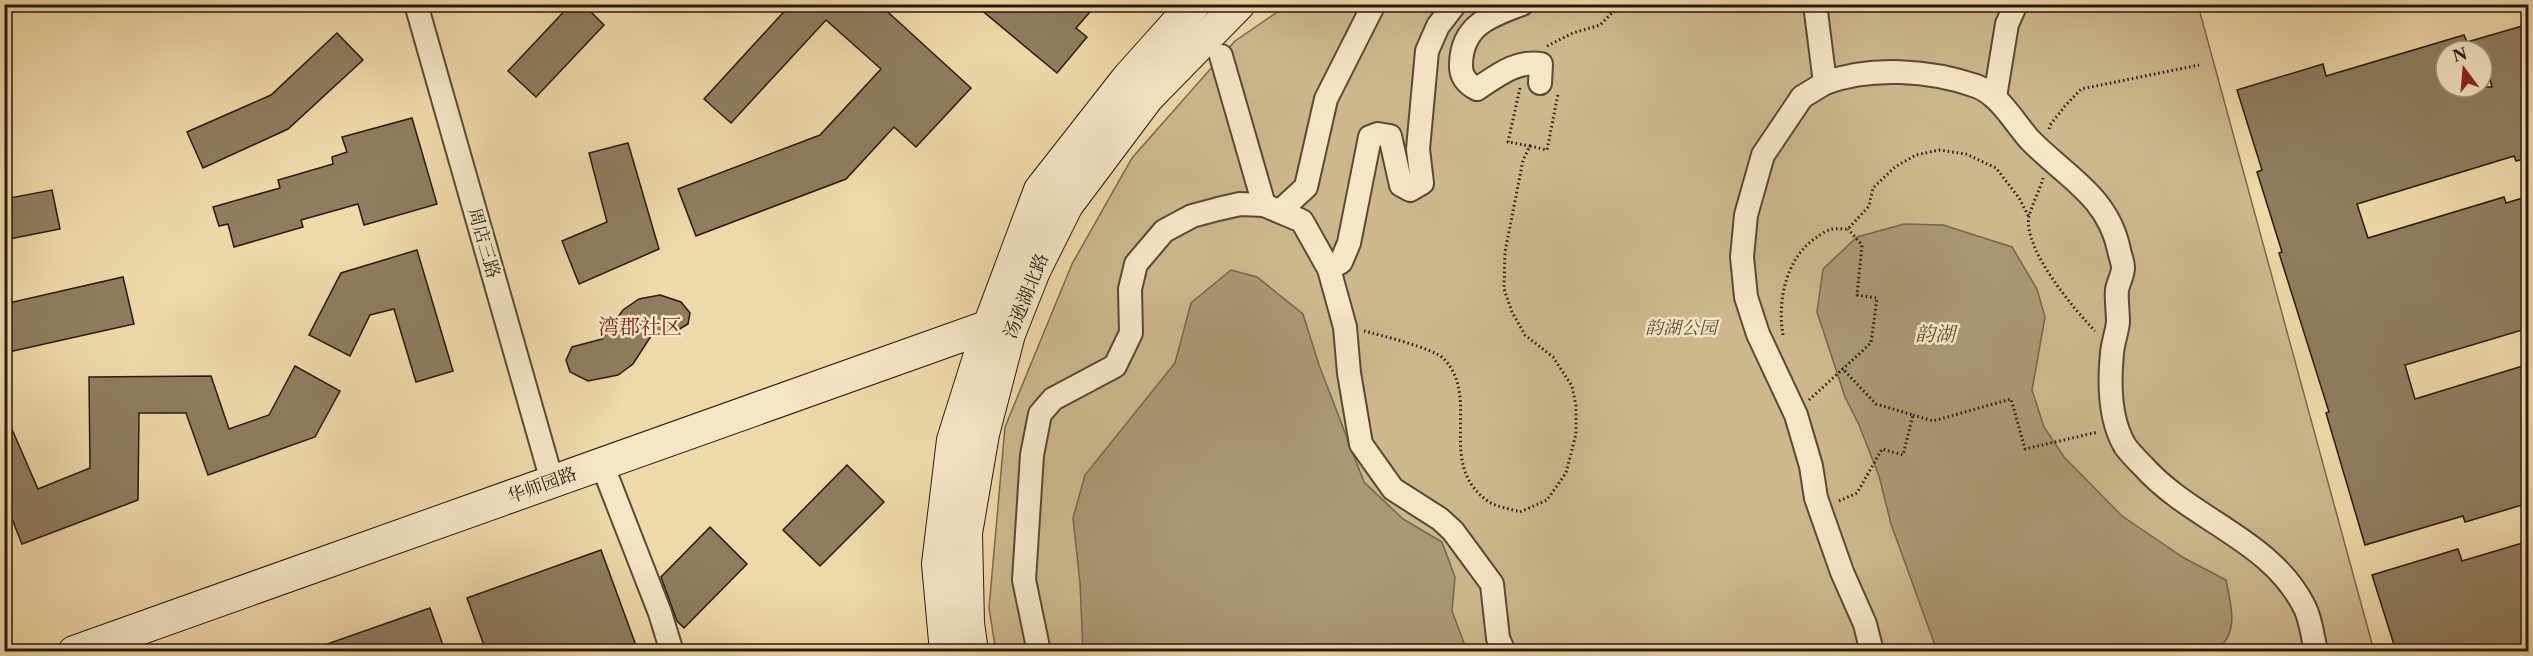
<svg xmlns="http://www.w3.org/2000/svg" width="2533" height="656" font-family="'Libre Caslon Text','Noto Serif SC',serif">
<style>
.green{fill:#cdb88e;stroke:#7a684f;stroke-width:1.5}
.water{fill:#ab9874;stroke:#77654c;stroke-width:1.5}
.building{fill:#8f7d5f;stroke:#281910;stroke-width:1.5;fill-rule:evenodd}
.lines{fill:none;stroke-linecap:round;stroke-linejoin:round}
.street-casing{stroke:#5a4936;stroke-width:26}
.secondary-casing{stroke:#281910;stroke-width:34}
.path{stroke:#281910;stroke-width:3;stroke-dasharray:1.5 3;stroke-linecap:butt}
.street{stroke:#f5e6c6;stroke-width:22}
.secondary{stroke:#f5e6c6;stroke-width:32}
.labels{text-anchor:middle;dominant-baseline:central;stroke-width:5;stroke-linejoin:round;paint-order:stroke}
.street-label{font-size:18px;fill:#281910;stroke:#f5e6c6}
.park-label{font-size:18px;font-style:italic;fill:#5a4936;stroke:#f5e6c6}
.water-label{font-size:20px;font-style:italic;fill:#5c4c38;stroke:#f5e6c6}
.quarter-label{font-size:21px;fill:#7a1f14;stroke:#f5e6c6}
</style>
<rect width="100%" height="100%" fill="#efd9a8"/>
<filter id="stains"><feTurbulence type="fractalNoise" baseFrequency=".00333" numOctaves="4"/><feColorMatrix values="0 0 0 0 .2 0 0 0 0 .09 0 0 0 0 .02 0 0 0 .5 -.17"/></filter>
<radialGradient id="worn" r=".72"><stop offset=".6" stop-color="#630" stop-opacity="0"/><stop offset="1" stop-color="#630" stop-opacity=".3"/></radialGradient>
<polygon class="green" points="1289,4 2198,5 2374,651 996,652 989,608 1005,427 1072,264 1132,158 1235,41"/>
<g class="water">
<path d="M1904,224L1943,225L2012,247L2037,289L2045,317L2032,390L2044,427L2064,457L2122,516L2184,558L2226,580C2231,606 2240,632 2216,651H1937L1891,524L1879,476L1859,425L1845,397L1817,312L1823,269L1857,237Z"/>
<polygon points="1231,270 1257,277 1303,314 1319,365 1364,482 1403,519 1442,542 1455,577 1452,611 1467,651 1083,651 1080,583 1073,518 1085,475 1175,363 1191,303"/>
</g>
<g class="building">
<polygon points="571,4 583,4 604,25 536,97 508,71"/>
<polygon points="791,4 879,4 971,88 916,147 894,127 846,179 696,236 678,189 820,135 881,69 826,20 731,123 704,99"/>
<polygon points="974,4 1097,4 1076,28 1087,37 1057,73"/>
<path d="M2529,24V158L2516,161L2514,156L2357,204L2368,238L2504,197L2506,203L2529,196V272L2524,273L2529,287V328L2405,365L2415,399L2529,364V503L2465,522L2463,516L2365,545L2326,413L2329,412L2279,253L2282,252L2257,172L2262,170L2237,90L2323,64L2326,76L2464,35L2467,42ZM2446,51H2482L2492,87H2446Z"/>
<polygon points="337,33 363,60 288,129 203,168 187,132 271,95"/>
<polygon points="412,118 437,204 364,225 358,204 301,220 303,227 234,247 228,224 219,226 213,207 280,188 278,180 333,164 332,157 347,152 342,137"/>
<polygon points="628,143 659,249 579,284 562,241 607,222 589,153"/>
<polygon points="52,190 60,229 4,240 4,199"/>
<polygon points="417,250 453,371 416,382 394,309 370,315 350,356 309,335 341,273"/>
<polygon points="123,277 134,324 4,353 4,304"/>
<polygon points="660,295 681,302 690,313 688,324 678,330 664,331 651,336 633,364 618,375 588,381 570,372 566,360 572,347 602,339 623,310 639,299"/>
<polygon points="295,366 340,391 315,437 208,475 186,413 139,413 138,500 22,544 4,499 4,411 38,489 90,468 89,377 211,376 229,429 269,415"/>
<polygon points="847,465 884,502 820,566 783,530"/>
<polygon points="710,527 747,564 684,628 677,621 661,577"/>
<polygon points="2529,541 2529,651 2396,651 2372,575 2458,549 2462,561"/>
<polygon points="601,550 638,651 486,651 467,598"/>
<polygon points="430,608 445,651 313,651 313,649"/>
</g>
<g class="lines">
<g class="street-casing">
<g id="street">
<polyline points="416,4 552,481"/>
<path d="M1522,4C1490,16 1462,25 1461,64C1460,76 1467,84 1477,89C1497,76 1516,60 1541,64L1540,83"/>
<polyline points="1815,4 1825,83 1802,97 1763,155 1746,215 1742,257 1746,297 1758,334 1796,415 1811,466 1816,498 1842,572 1865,624 1872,652"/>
<polyline points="1221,56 1264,205 1302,221 1329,269 1345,327 1349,373 1361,444 1393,489 1440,519 1453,531 1492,584 1498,638 1504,652"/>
<path d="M1825,83C1871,66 1930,70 1976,86C1999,94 2014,122 2030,140C2065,176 2108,196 2119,250C2120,256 2123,262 2123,268C2123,275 2118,283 2117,290C2116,300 2118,311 2118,322C2117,332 2113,342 2112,353C2109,383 2109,419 2125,446C2130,453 2137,460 2143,466C2192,521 2271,539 2305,608C2311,620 2313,638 2316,652"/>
<polyline points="1995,97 2007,24 2016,4"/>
<polyline points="1280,211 1306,187 1326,99 1374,4"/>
<polyline points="1329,269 1341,262 1349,243 1370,137 1378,134 1390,136 1401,185 1410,190 1422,183 1418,149 1427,51 1438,26 1455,4"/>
<polyline points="602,464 660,613 672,652"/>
<polyline points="1039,652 1024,580 1032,455 1040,414 1053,399 1115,366 1131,333 1130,289 1136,264 1164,231 1192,216 1218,209 1240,204 1264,205"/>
</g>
</g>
<g class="secondary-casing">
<g id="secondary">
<polyline points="74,652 989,326 1009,334"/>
<polyline points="946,652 938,564 953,440 989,326 1040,190 1127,79 1194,4"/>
<polyline points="972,652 968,623 966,533 983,434 1009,334 1034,271 1067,205 1148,97 1239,4"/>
</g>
</g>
<g class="path">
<polyline points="1547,46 1573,33 1600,25 1621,4"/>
<polyline points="1520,88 1508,142 1530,146"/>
<polyline points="2049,129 2050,125 2065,106 2081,89 2199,65"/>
<path d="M2043,178C2040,190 2031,206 2029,217C2023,249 2074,309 2095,331"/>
<path d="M1364,331C1380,335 1432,348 1443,358C1483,398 1434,464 1489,502C1497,507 1511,509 1520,512L1547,500L1566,473L1576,434V406L1572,386L1553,357L1525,335L1512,312L1504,289L1505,252L1523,160L1530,146L1547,150L1558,94"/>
<path d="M1783,335C1777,301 1786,257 1817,237C1820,235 1825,231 1829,230C1834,228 1842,229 1848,229L1869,206L1873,188L1895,167L1916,155L1939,150L1966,154L1996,168L2019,198L2029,217"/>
<polyline points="1809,400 1871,343 1877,298 1857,295 1862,245 1848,229"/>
<polyline points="1913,415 1933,421 2011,399 2025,449 2098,432"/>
<polyline points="1839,501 1857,493 1882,449 1903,455 1913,415 1876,404 1842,368"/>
</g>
<use href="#street" class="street"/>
<use href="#secondary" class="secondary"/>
</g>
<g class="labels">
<g class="street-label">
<text transform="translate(484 243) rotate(74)">周店三路</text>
<text transform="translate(1026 296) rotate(-68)">汤逊湖北路</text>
<text transform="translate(542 485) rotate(-20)">华师园路</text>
</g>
<g class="park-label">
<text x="1681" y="328">韵湖公园</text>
</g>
<g class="water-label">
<text x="1935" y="334">韵湖</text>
</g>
<g class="quarter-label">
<text x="640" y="326">湾郡社区</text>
</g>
</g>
<rect width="2533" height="656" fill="none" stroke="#efd9a8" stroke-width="24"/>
<rect x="6" y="6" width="2521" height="644" fill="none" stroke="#281910" stroke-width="3"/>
<rect x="12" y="12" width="2509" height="632" fill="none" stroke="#281910" stroke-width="1.5"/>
<g transform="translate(2464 69) rotate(344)"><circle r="28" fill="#f5e6c6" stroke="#a3947d" stroke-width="1.5"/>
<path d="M0-4.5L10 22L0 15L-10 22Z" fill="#8f2418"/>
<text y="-9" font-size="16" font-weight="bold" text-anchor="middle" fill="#281910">N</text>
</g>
<rect width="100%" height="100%" filter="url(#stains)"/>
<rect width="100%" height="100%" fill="url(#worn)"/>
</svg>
